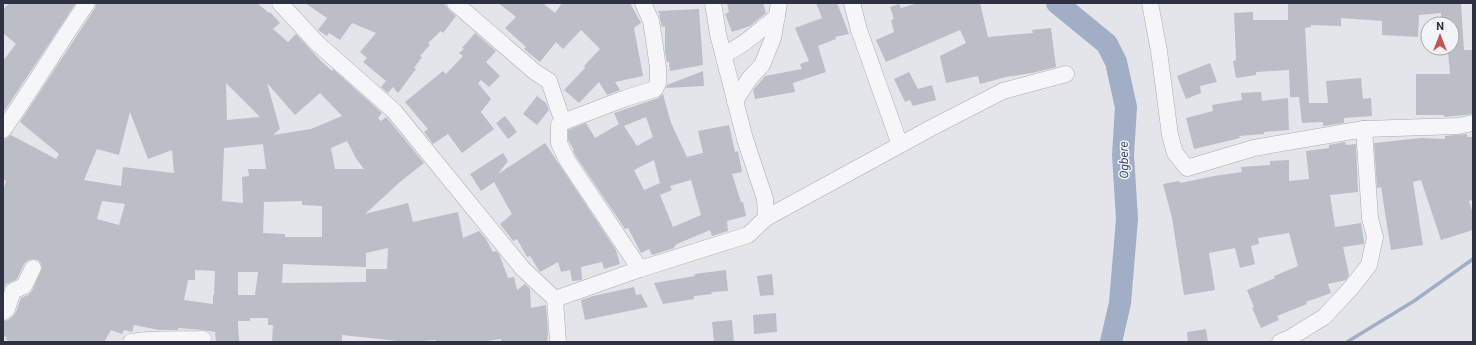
<svg xmlns="http://www.w3.org/2000/svg" width="1476" height="345" font-family="Roboto,sans-serif">
<style>
.lines{fill:none;stroke-linecap:round;stroke-linejoin:round}
.stream{stroke:#a2aec6;stroke-width:3.5}
.river{stroke:#a2aec6;stroke-width:22}
.building{fill:#bbbec6;fill-rule:evenodd}
.minor-casing{stroke:#a9abb4;stroke-width:17}
.minor{stroke:#f6f6f9;stroke-width:16}
.labels{text-anchor:middle;dominant-baseline:central;stroke-width:3;stroke-linejoin:round;paint-order:stroke}
.water-label{font-size:12px;font-style:italic;fill:#3b4b71;stroke:#f3f4f7}
</style>
<rect width="100%" height="100%" fill="#e3e5ea"/>
<g class="lines">
<polyline class="stream" points="1347,342 1414,301 1473,259"/>
<polyline class="river" points="1057,3 1107,44 1116,62 1126,107 1123,155 1127,219 1120,303 1111,342"/>
</g>
<g class="building">
<polygon points="9,3 76,3 3,113 3,61 16,44 3,33 3,10"/>
<path d="M96,3H257L269,13L270,12L280,23L273,29L288,42L296,34L322,62L332,71L333,69L382,113L378,118L381,121L386,117L387,118L424,163L400,182L365,214L408,203L413,222L458,212L463,238L479,231L486,239L493,252L496,251L499,254L508,278L514,277L517,290L525,284L530,289L531,308L546,305L548,333L547,342H501V339L479,342H436V340L407,342L342,335V342H272L273,325H268V318H250V321H238L239,342H216L215,332L203,330L178,328V330H159L134,325L132,332L124,330L122,334L111,330L104,342H14L6,340L7,337L3,336V321L8,320L13,316L16,312L21,298L28,295L32,291L42,268L41,263L38,260L33,259L28,260L24,264L17,279L6,284L3,291V191L6,181L3,179V139L7,138L11,135L56,159L59,154L20,122L95,8ZM226,83L260,117L227,120ZM267,83L295,115L320,93L342,116L311,129L273,135L280,129ZM130,112L148,159L172,150L174,173L123,167L121,186L84,180L97,149L119,155ZM347,141L357,160L364,169H335L331,148ZM263,144L266,169H248L249,176L242,177L243,203L222,201L224,148ZM102,201L125,204L119,225L97,219ZM302,201V205L322,206V237H285V234L263,233L264,202ZM388,248L387,269H366V282L282,283L283,264L366,267V253ZM195,270L215,271L214,295H213V304L184,300L188,280H195ZM238,272H258L255,295H238Z"/>
<polygon points="305,3 444,3 449,10 456,16 443,33 441,31 428,43 430,45 420,56 422,57 414,68 416,69 398,93 393,87 388,93 381,87 386,81 363,62 367,58 360,52 376,33 352,23 340,40 329,33 327,36 318,30 327,18"/>
<polygon points="498,3 543,3 555,13 562,3 630,3 641,23 634,28 643,76 615,82 620,90 607,95 599,82 579,103 564,90 585,68 584,66 600,49 581,30 563,49 556,42 540,62 524,49 526,47 505,28 516,17"/>
<polygon points="727,3 763,3 766,13 750,26 732,32 725,14 729,12"/>
<polygon points="816,3 837,3 849,34 835,37 836,39 818,46 826,72 793,83 795,92 755,99 753,90 765,76 802,69 800,64 809,61 795,28 822,18"/>
<polygon points="918,3 980,3 988,37 1033,33 1032,30 1051,28 1056,67 1032,73 1006,77 980,84 978,76 946,83 940,56 966,43 960,30 886,62 876,40 894,32 891,20 894,19 890,7 899,4 901,8"/>
<polygon points="1288,3 1461,3 1464,50 1473,50 1473,114 1444,117 1444,115 1416,115 1416,74 1450,74 1448,52 1452,52 1452,24 1441,24 1441,13 1419,15 1418,37 1382,35 1382,21 1341,18 1341,26 1311,25 1311,27 1305,28 1309,103 1328,103 1326,81 1361,78 1363,99 1371,98 1372,116 1344,118 1344,123 1323,126 1323,122 1302,123 1299,97 1290,97 1289,70 1256,72 1256,75 1236,78 1233,61 1236,60 1234,13 1253,12 1253,20 1288,20"/>
<polygon points="699,9 703,65 670,71 669,62 667,62 665,52 665,26 662,27 659,15 660,15 658,11"/>
<polygon points="475,33 496,51 486,62 500,76 489,87 481,80 478,83 491,99 481,112 494,129 462,153 448,134 433,144 424,132 428,129 405,102 443,71 446,74 463,56 459,53 464,49 462,48"/>
<polygon points="1210,63 1217,82 1200,86 1201,93 1186,99 1177,76"/>
<polygon points="703,71 704,86 666,88 667,85"/>
<polygon points="909,72 918,89 932,85 936,100 913,106 910,100 905,102 894,79"/>
<polygon points="1261,92 1262,101 1288,98 1289,130 1264,132 1264,134 1239,136 1240,138 1194,149 1186,118 1213,111 1212,105 1242,100 1241,93"/>
<path d="M663,94L671,123L687,157L703,153L698,131L729,125L735,152L738,151L742,172L732,174L741,202H743L746,216L727,221L728,231L712,236L710,230L677,244L674,247V248L652,255L649,249L641,253L628,228L625,229L575,155L573,151L574,150L568,140V130L586,123L595,138L619,124L614,113L658,98ZM646,117L653,137L637,146L624,126ZM654,160L660,183L644,190L634,170ZM691,180L701,215L673,227L660,195L672,190L670,186Z"/>
<polygon points="537,96 546,103 549,110 537,125 523,114"/>
<polygon points="505,116 517,132 508,139 496,123"/>
<polygon points="1467,134 1467,137 1473,137 1473,200 1469,201 1473,214 1473,230 1441,240 1421,180 1413,182 1423,245 1391,250 1381,187 1377,188 1374,143 1421,138 1445,139 1445,136"/>
<polygon points="1345,142 1346,145 1356,144 1358,192 1330,195 1335,227 1361,223 1364,241 1364,244 1343,247 1349,275 1346,280 1328,284 1331,293 1306,302 1307,304 1277,316 1279,320 1261,328 1252,308 1254,307 1247,290 1275,278 1274,276 1298,266 1289,233 1258,238 1259,244 1251,246 1255,264 1240,268 1235,248 1209,253 1215,290 1184,295 1172,218 1163,184 1179,181 1180,183 1214,176 1242,172 1241,167 1270,165 1270,161 1289,160 1289,181 1309,179 1306,151 1329,148 1329,145"/>
<polygon points="545,143 616,250 620,264 604,269 602,262 581,267 582,280 572,281 570,270 561,272 558,262 540,272 530,256 527,257 517,239 513,241 500,224 512,214 494,182 481,191 470,174 503,153 508,161 498,174"/>
<polygon points="726,270 728,291 711,292 712,294 694,296 694,299 663,304 654,283 695,276 694,274"/>
<polygon points="772,274 774,295 760,296 757,276"/>
<polygon points="634,287 636,295 641,294 648,307 585,320 581,300 593,296"/>
<polygon points="776,313 777,332 754,334 753,315"/>
<polygon points="732,320 734,342 714,342 712,322"/>
<polygon points="1206,329 1208,342 1188,342 1187,332"/>
</g>
<g class="lines">
<g class="minor-casing">
<g id="minor">
<polyline points="280,3 317,43 394,111 523,269 555,299 558,342"/>
<polyline points="455,3 535,72 549,81 563,122 559,125 559,143 567,160 640,269"/>
<polyline points="713,3 718,34 745,139 765,199 766,218"/>
<polyline points="852,3 859,30 900,145"/>
<polyline points="1150,3 1159,51 1170,135 1175,153 1187,168 1254,148 1364,129 1458,126 1473,123"/>
<path d="M724,54C744,46 759,30 777,17"/>
<polyline points="735,101 749,79 762,65 773,38 779,3"/>
<polyline points="563,122 626,98 655,89 658,83 658,68 654,40 651,21 643,3"/>
<path d="M3,130C32,89 58,45 87,3"/>
<polyline points="555,299 640,269 748,235 766,218 931,128 1003,91 1066,74"/>
<polyline points="3,312 7,309 13,291 24,286 33,268"/>
<path d="M131,342C154,338 179,340 203,339"/>
<polyline points="1280,342 1288,339 1324,317 1351,288 1369,265 1375,237 1370,218 1364,129"/>
</g>
</g>
<use href="#minor" class="minor"/>
</g>
<g class="labels">
<g class="water-label">
<text transform="translate(1124 160) rotate(-91)">Ogbere</text>
</g>
</g>
<rect width="1476" height="345" fill="none" stroke="#2d3141" stroke-width="8"/>
<g transform="translate(1440 36)"><circle r="19" fill="#f3f4f7" stroke="#a4a6ae"/>
<path d="M0-3L7 15L0 10L-7 15Z" fill="#c25655"/>
<text y="-6" font-size="11" font-weight="bold" text-anchor="middle" fill="#2d3141">N</text>
</g>
</svg>
